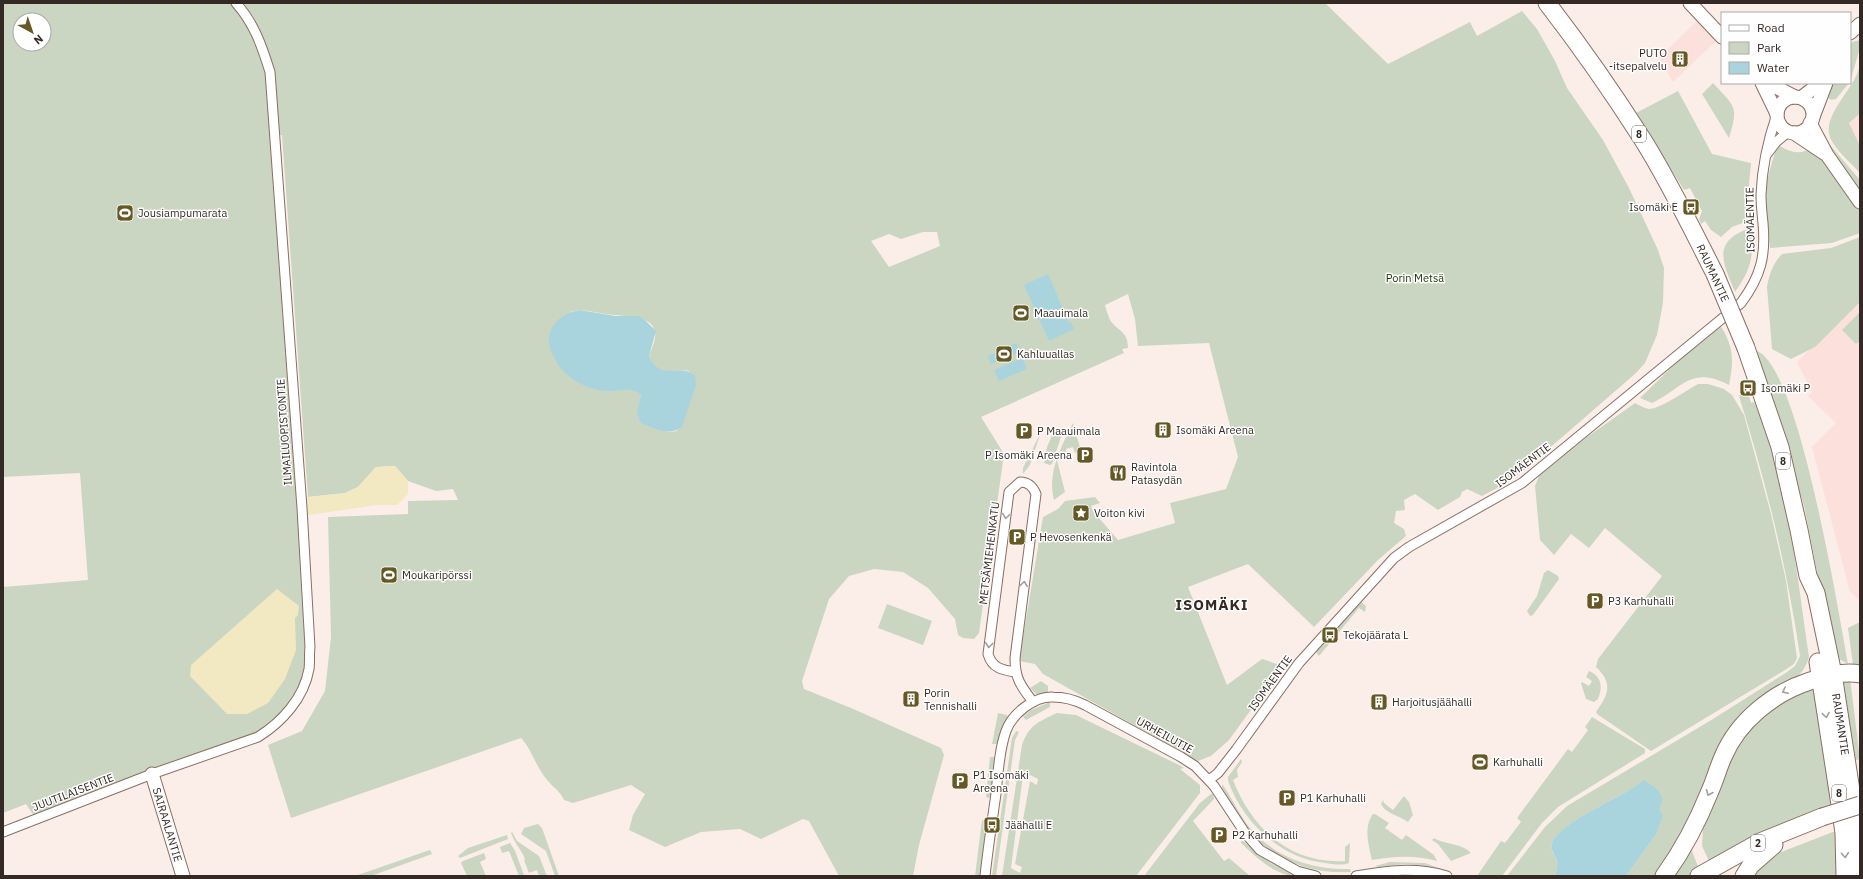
<svg xmlns="http://www.w3.org/2000/svg" width="1863" height="879" font-family="'IBM Plex Sans',sans-serif">
<style>
.commercial{fill:#fbe0dc}
.green{fill:#cad6c1;fill-rule:evenodd}
.sand{fill:#f2e8c2}
.water{fill:#a9d4de}
.lines{fill:none;stroke-linecap:round;stroke-linejoin:round}
.street-casing{stroke:#896f64;stroke-width:11}
.secondary-casing{stroke:#896f64;stroke-width:15}
.highway-casing{stroke:#896f64;stroke-width:19}
.street{stroke:#fff;stroke-width:9}
.secondary{stroke:#fff;stroke-width:13}
.highway{stroke:#fff;stroke-width:17}
.highway-bridge-casing{stroke:#896f64;stroke-width:19;stroke-linecap:butt}
.highway-bridge{stroke:#fff;stroke-width:17}
.oneway{stroke:#a49f9c}
.labels{text-anchor:middle;dominant-baseline:central;stroke-width:3;stroke-linejoin:round;paint-order:stroke}
.shield{fill:#fefefe;stroke:#716965;stroke-width:1}
.shield-label{font-size:10px;font-weight:bold;fill:#342924}
.poi-label{font-size:11px;fill:#342924;stroke:#fefefe;text-anchor:start}
.street-label{font-size:11px;fill:#342924;stroke:#fefefe}
.park-label{font-size:11px;fill:#1b3000;stroke:#fefefe}
.district-label{font-size:15px;font-weight:bold;letter-spacing:1px;fill:#342924;stroke:#fefefe}
</style>
<rect width="100%" height="100%" fill="#fbeee9"/>
<g class="commercial">
<polygon points="1699,19 1717,40 1673,82 1659,58"/>
<polygon points="1860,89 1860,151 1847,123"/>
<polygon points="1860,299 1860,601 1850,592 1812,447 1836,423 1808,396 1812,392 1797,362"/>
</g>
<g class="green">
<path d="M3,3H1325L1388,64L1470,22L1477,36L1522,11L1537,29L1555,61L1567,88L1603,140L1629,188L1658,250L1664,268L1663,303L1657,335L1645,363L1636,373L1522,472L1499,487L1482,496L1467,489L1462,492L1460,497L1438,510L1415,494L1404,500L1405,510L1396,511L1394,523L1404,529L1406,536L1378,560L1314,627L1248,564L1188,587L1227,685L1262,659L1283,666L1229,740L1211,756L1198,761L1043,674L1035,664L1019,661L1043,517L1058,509L1065,501L1095,497L1100,503L1091,506L1093,511L1118,540L1175,523L1170,503L1226,489L1238,457L1209,343L1138,346L1135,319L1128,294L1105,305C1106,310 1108,315 1110,320C1117,331 1128,330 1128,348L1122,349L1124,353L981,417L1004,454L979,633L974,639L963,638L958,635L955,619L928,588L903,572L874,569L849,576L829,599L802,681L804,689L851,708L941,748L944,755L919,845L913,876H839L809,821L803,819L761,839L740,829L701,832L665,847L629,830L633,815L645,794L631,785L573,803L564,800C560,791 554,788 548,781C536,768 533,751 521,738L291,818L268,745L302,731L325,691L331,637L328,517L408,514V501L458,500L453,489L436,491L408,481L395,466L376,467L358,487L345,493L308,497L282,135L275,136L310,649L303,687L274,727L36,819L26,804L3,813V587L88,580L80,473L3,477ZM20,20H44V44H20ZM923,232H937L940,246L889,267L871,241L889,234L901,239ZM579,310C591,311 603,314 615,315C629,317 658,315 655,338C654,344 651,350 649,356C661,382 670,366 689,371L677,431C656,435 651,420 640,406L641,395L632,389H624L570,312Z"/>
<polygon points="1860,40 1860,48 1850,82 1850,45 1852,42"/>
<path d="M1860,65V113L1849,123L1860,146V173C1851,163 1840,154 1833,143C1816,118 1855,91 1860,65Z"/>
<path d="M1713,83C1735,107 1739,106 1729,138L1702,94Z"/>
<polygon points="1831,83 1849,83 1836,99 1831,100 1826,96"/>
<polygon points="1678,91 1712,154 1751,163 1747,205 1748,221 1732,227 1721,237 1711,230 1705,221 1701,224 1699,219 1702,211 1690,188 1684,190 1636,113"/>
<polygon points="1824,138 1860,180 1860,190"/>
<path d="M1777,145C1790,151 1798,156 1811,148L1832,169L1860,211V233L1832,243L1770,248L1766,202L1767,180Z"/>
<path d="M1750,228C1755,254 1751,270 1735,292C1723,262 1711,242 1750,228Z"/>
<path d="M1860,237V302L1815,347L1791,359L1772,349L1767,287C1769,275 1773,263 1782,254L1831,248Z"/>
<polygon points="1860,312 1860,341 1856,344 1842,330"/>
<path d="M1720,325C1734,347 1734,360 1729,385C1691,365 1683,388 1652,403L1640,398L1674,365Z"/>
<path d="M1757,351C1799,366 1839,615 1848,664L1839,659L1832,647L1804,506Z"/>
<path d="M1698,384H1708L1724,389L1732,395L1744,415L1771,514L1786,581L1797,658L1794,664L1785,670L1651,751L1597,714L1596,712C1609,694 1613,683 1596,667L1598,659L1662,576L1605,528L1589,548L1571,534L1554,555L1540,540L1535,486L1539,476L1583,440L1635,403C1639,405 1644,408 1649,409C1660,409 1687,390 1698,384Z"/>
<path d="M1744,391L1748,392L1751,403L1754,402C1789,482 1796,571 1809,657C1803,680 1783,687 1763,697L1658,876H1626L1655,836L1644,781C1626,795 1556,824 1552,844C1550,851 1555,855 1557,861C1558,865 1556,872 1555,876H1507L1545,827L1567,806L1713,719L1787,672L1795,666L1800,656C1787,567 1766,482 1739,396Z"/>
<path d="M1073,423L1081,451L1075,453L1073,447L1066,449L1065,458L1057,460L1065,492L1054,500C1047,473 1061,447 1073,423Z"/>
<polygon points="1054,431 1060,434 1061,437 1052,464 1050,465 1044,463 1047,447"/>
<polygon points="1041,432 1030,465 1023,474 1023,468"/>
<polygon points="1548,570 1558,576 1559,579 1533,615 1530,616 1527,611 1537,596 1544,573"/>
<polygon points="1361,602 1366,606 1365,612 1359,608 1319,656 1315,651 1358,603"/>
<polygon points="887,604 932,621 923,645 878,628"/>
<polygon points="1860,622 1860,666 1853,665 1848,628"/>
<path d="M1589,671C1602,676 1603,688 1598,699L1594,702L1586,699L1581,683L1582,682L1589,686L1592,681L1586,677Z"/>
<polygon points="1850,678 1860,759 1851,762 1840,681"/>
<polygon points="1041,681 1048,686 1048,695 1036,694 1030,688"/>
<polygon points="1809,689 1815,691 1836,806 1710,863 1702,846 1703,826 1711,798 1743,733 1776,702"/>
<polygon points="1050,702 1050,707 1026,720 1023,717 1031,710"/>
<polygon points="998,713 1007,715 1007,720 998,744 992,744"/>
<path d="M1057,713L1076,715L1181,766L1184,768L1180,769L1200,785V793L1136,876H1002L1022,745C1029,725 1038,722 1057,713ZM1023,775L1029,777L1030,775L1038,779L1037,785L1030,781L1015,864L1022,867L1020,873L1011,868Z"/>
<polygon points="1592,717 1645,749 1645,753 1558,807 1542,823 1502,876 1477,876 1501,841 1505,843 1521,822 1517,818 1568,749 1572,752 1588,730 1585,727"/>
<polygon points="1016,731 1019,732 1015,740 996,876 992,876 1012,738"/>
<polygon points="990,757 995,757 992,797 987,798 986,796"/>
<path d="M1241,759L1242,762L1237,770L1238,777L1233,780C1252,829 1290,864 1345,861V847L1350,843L1349,863C1342,866 1332,864 1325,863C1280,858 1243,822 1228,781V777Z"/>
<path d="M1222,784C1231,796 1237,810 1246,823C1271,856 1309,870 1350,869L1351,872C1308,874 1271,859 1244,825C1236,814 1229,800 1222,788Z"/>
<polygon points="1211,794 1213,794 1214,799 1193,821 1224,861 1229,858 1250,876 1144,876 1200,803"/>
<path d="M1404,796L1409,802L1413,815L1408,822C1400,816 1386,814 1381,804L1383,800L1384,803L1393,810Z"/>
<path d="M1373,814H1375L1389,823L1385,828L1402,840L1406,835L1434,855L1437,861C1415,855 1394,856 1372,860C1369,846 1363,827 1373,814Z"/>
<polygon points="982,820 985,821 984,833 987,836 981,876 975,876"/>
<polygon points="538,824 542,828 559,876 555,876 546,851 521,834 524,828"/>
<polygon points="1838,830 1838,876 1750,876 1766,858"/>
<path d="M512,832L517,841L539,856L547,876H539L537,870L529,873L524,860L525,859C521,849 515,844 511,833Z"/>
<polygon points="507,835 508,839 460,858 458,856 468,848"/>
<path d="M1434,838C1446,845 1462,843 1471,853L1451,861L1438,844L1432,840Z"/>
<path d="M1242,840L1270,863L1298,876C1275,876 1257,858 1241,843Z"/>
<polygon points="510,843 515,851 524,875 519,876 509,851 502,853 500,847"/>
<polygon points="1690,846 1699,869 1689,876 1669,876"/>
<polygon points="430,850 432,854 371,876 355,876"/>
<polygon points="484,853 486,859 480,862 486,876 467,876 461,863 463,861"/>
<polygon points="1390,862 1425,863 1439,868 1406,864 1378,867 1375,866"/>
</g>
<g class="sand">
<polygon points="395,466 408,481 408,494 397,505 377,505 302,516 301,498 345,493 358,487 376,467"/>
<polygon points="277,589 299,606 298,615 295,618 296,650 285,679 268,703 247,714 227,714 190,676 191,665"/>
</g>
<g class="water">
<polygon points="1048,274 1069,323 1071,322 1074,329 1049,341 1024,285"/>
<path d="M579,310L616,316H638L645,320L656,331L649,356C662,384 678,361 695,376L696,385L682,427C669,437 654,428 641,423L637,414L641,395C629,387 626,390 612,391C589,392 563,378 554,357C549,347 546,339 552,328C558,317 567,313 579,310Z"/>
<polygon points="1016,343 1020,352 991,364 988,356"/>
<polygon points="1022,358 1027,369 999,381 994,370"/>
<path d="M1644,780L1657,789L1663,799L1659,809L1663,816L1655,836L1626,876H1555C1556,872 1558,865 1557,861C1555,854 1550,851 1552,844C1556,823 1626,796 1644,780Z"/>
</g>
<g class="lines">
<g class="street-casing">
<g id="street">
<polyline points="1767,154 1776,142 1788,132"/>
<path d="M1015,672C1002,670 992,668 988,654L1009,492L1020,482C1029,482 1033,487 1036,494L1015,658C1015,679 1021,686 1033,702"/>
<path d="M1209,780L1218,773L1236,750L1299,663L1394,558L1409,547L1522,483L1741,303C1761,276 1766,256 1763,223C1762,214 1761,204 1761,195C1762,167 1768,140 1777,114"/>
<path d="M3,832L152,774L258,737C282,722 304,698 309,669C310,662 309,654 310,647L302,508L270,72C262,46 254,23 236,3"/>
<path d="M985,876C988,849 992,821 996,794C998,774 999,750 1006,731C1012,714 1034,696 1053,697C1065,697 1075,700 1085,705L1181,757L1195,766L1214,786L1245,833L1260,850L1297,871L1316,876"/>
<path d="M1356,876C1387,870 1417,867 1447,876"/>
</g>
</g>
<g class="secondary-casing">
<g id="secondary">
<polyline points="1690,3 1722,37"/>
<polyline points="1850,33 1860,24"/>
<polyline points="1762,83 1777,114"/>
<polyline points="1768,83 1795,97"/>
<circle cx="1795" cy="115" r="18"/>
<polyline points="1801,98 1820,83"/>
<polyline points="1813,117 1826,83"/>
<polyline points="1810,123 1827,155 1860,202"/>
<polyline points="1794,133 1824,153"/>
<path id="s1" d="M152,774L183,876"/>
</g>
</g>
<g class="highway-casing">
<g id="highway">
<path d="M1547,3C1581,47 1613,93 1643,140C1670,183 1692,229 1715,274"/>
<path id="s2" d="M1746,348L1780,447L1799,530L1808,576L1816,593L1833,674L1854,810L1858,876"/>
<polyline points="1818,662 1839,798 1844,833 1845,876"/>
<path d="M1664,876C1683,850 1698,821 1710,791C1715,780 1718,768 1723,757C1738,721 1773,693 1810,681C1826,676 1843,671 1860,674"/>
<polyline points="1699,876 1760,842 1822,817"/>
<polyline points="1744,876 1751,865 1774,845"/>
</g>
</g>
<use href="#street" class="street"/>
<use href="#secondary" class="secondary"/>
<use href="#highway" class="highway"/>
<g class="highway-bridge-casing">
<g id="highway-bridge">
<polyline points="1715,274 1746,348"/>
<polyline points="1822,817 1860,805"/>
</g>
</g>
<use href="#highway-bridge" class="highway-bridge"/>
</g>
<defs><path id="oneway-chevron" d="M-2-3.5L2.5 0L-2 3.5" fill="none" stroke-width="1.6" stroke-linecap="round" stroke-linejoin="round"/></defs>
<g class="oneway">
<use href="#oneway-chevron" transform="translate(1006 516) rotate(98)"/>
<use href="#oneway-chevron" transform="translate(1024 584) rotate(-83)"/>
<use href="#oneway-chevron" transform="translate(989 645) rotate(97)"/>
<use href="#oneway-chevron" transform="translate(1785 691) rotate(153)"/>
<use href="#oneway-chevron" transform="translate(1826 715) rotate(81)"/>
<use href="#oneway-chevron" transform="translate(1709 793) rotate(113)"/>
<use href="#oneway-chevron" transform="translate(1845 855) rotate(86)"/>
</g>
<defs>
<g id="building-square" transform="scale(0.9)"><rect x="-9" y="-9" width="18" height="18" rx="4" fill="#665825" stroke="#fefefe"/><path d="M-4-6H4V6H1V3H-1V6H-4ZM-2.5-4.3h1.7v1.8h-1.7ZM.8-4.3h1.7v1.8H.8ZM-2.5-1h1.7V.8h-1.7ZM.8-1h1.7V.8H.8Z" fill="#fff"/></g>
<g id="bus-square" transform="scale(0.9)"><rect x="-9" y="-9" width="18" height="18" rx="4" fill="#665825" stroke="#fefefe"/><path d="M-5-6H5V4H4V6H2V4H-2V6H-4V4H-5ZM-3.5-4V0h7V-4ZM-3.5 1.2v1.5H-2V1.2ZM2 1.2v1.5H3.5V1.2Z" fill="#fff"/></g>
<g id="stadium-square" transform="scale(0.9)"><rect x="-9" y="-9" width="18" height="18" rx="4" fill="#665825" stroke="#fefefe"/><path d="M0-5a6.5 5 0 1 0 0 10a6.5 5 0 1 0 0-10ZM-3.5-1.8h7v3.6h-7Z" fill="#fff"/></g>
<g id="parking-square" transform="scale(0.9)"><rect x="-9" y="-9" width="18" height="18" rx="4" fill="#665825" stroke="#fefefe"/><path d="M-3.5-5.5H1a3.5 3.5 0 0 1 0 7H-1V5.5H-3.5ZM-1-3.4V-.6H.8a1.4 1.4 0 0 0 0-2.8Z" fill="#fff"/></g>
<g id="restaurant-square" transform="scale(0.9)"><rect x="-9" y="-9" width="18" height="18" rx="4" fill="#665825" stroke="#fefefe"/><path d="M-5-6h1v4h1v-4h1v4h1v-4h1v5L-1.5 .5V6h-2V.5L-5-1ZM5-6V6H3V1.5H1.5Q1.5-4 5-6Z" fill="#fff"/></g>
<g id="sight-square" transform="scale(0.9)"><rect x="-9" y="-9" width="18" height="18" rx="4" fill="#665825" stroke="#fefefe"/><path d="M0-6L1.8-2.2L6-1.7L2.9 1.2L3.7 5.4L0 3.3L-3.7 5.4L-2.9 1.2L-6-1.7L-1.8-2.2Z" fill="#fff"/></g>
</defs>
<g fill-rule="evenodd">
<use href="#building-square" x="1680" y="59"/>
<use href="#bus-square" x="1691" y="207"/>
<use href="#stadium-square" x="125" y="213"/>
<use href="#stadium-square" x="1021" y="313"/>
<use href="#stadium-square" x="1004" y="354"/>
<use href="#bus-square" x="1748" y="388"/>
<use href="#building-square" x="1163" y="430"/>
<use href="#parking-square" x="1024" y="431"/>
<use href="#parking-square" x="1085" y="455"/>
<use href="#restaurant-square" x="1118" y="473"/>
<use href="#sight-square" x="1081" y="513"/>
<use href="#parking-square" x="1017" y="537"/>
<use href="#stadium-square" x="389" y="575"/>
<use href="#parking-square" x="1595" y="601"/>
<use href="#bus-square" x="1330" y="635"/>
<use href="#building-square" x="911" y="699"/>
<use href="#building-square" x="1379" y="702"/>
<use href="#stadium-square" x="1480" y="762"/>
<use href="#parking-square" x="960" y="781"/>
<use href="#parking-square" x="1287" y="798"/>
<use href="#bus-square" x="992" y="825"/>
<use href="#parking-square" x="1219" y="835"/>
</g>
<g class="labels">
<g class="shield">
<rect x="1632" y="126" width="14" height="16" rx="3"/>
<rect x="1776" y="453" width="14" height="16" rx="3"/>
<rect x="1832" y="785" width="14" height="16" rx="3"/>
<rect x="1751" y="835" width="14" height="16" rx="3"/>
</g>
<g class="shield-label">
<text x="1639" y="134">8</text>
<text x="1783" y="461">8</text>
<text x="1839" y="793">8</text>
<text x="1758" y="843">2</text>
</g>
<g class="poi-label">
<text x="1667" y="53" text-anchor="end">PUTO<tspan x="1667" dy="13">-itsepalvelu</tspan></text>
<text x="1678" y="207" text-anchor="end">Isomäki E</text>
<text x="138" y="213">Jousiampumarata</text>
<text x="1034" y="313">Maauimala</text>
<text x="1017" y="354">Kahluuallas</text>
<text x="1761" y="388">Isomäki P</text>
<text x="1176" y="430">Isomäki Areena</text>
<text x="1037" y="431">P Maauimala</text>
<text x="1072" y="455" text-anchor="end">P Isomäki Areena</text>
<text x="1131" y="467">Ravintola<tspan x="1131" dy="13">Patasydän</tspan></text>
<text x="1094" y="513">Voiton kivi</text>
<text x="1030" y="537">P Hevosenkenkä</text>
<text x="402" y="575">Moukaripörssi</text>
<text x="1608" y="601">P3 Karhuhalli</text>
<text x="1343" y="635">Tekojäärata L</text>
<text x="924" y="693">Porin<tspan x="924" dy="13">Tennishalli</tspan></text>
<text x="1392" y="702">Harjoitusjäähalli</text>
<text x="1493" y="762">Karhuhalli</text>
<text x="973" y="775">P1 Isomäki<tspan x="973" dy="13">Areena</tspan></text>
<text x="1300" y="798">P1 Karhuhalli</text>
<text x="1005" y="825">Jäähalli E</text>
<text x="1232" y="835">P2 Karhuhalli</text>
</g>
<g class="street-label">
<text transform="translate(1750 220) rotate(-91)">ISOMÄENTIE</text>
<text transform="translate(1713 273) rotate(65)">RAUMANTIE</text>
<text transform="translate(284 432) rotate(-94)">ILMAILUOPISTONTIE</text>
<text transform="translate(1523 465) rotate(-37)">ISOMÄENTIE</text>
<text transform="translate(989 553) rotate(-83)">METSÄMIEHENKATU</text>
<text transform="translate(1270 683) rotate(-54)">ISOMÄENTIE</text>
<text stroke="none"><textPath href="#s2" startOffset="389">RAUMANTIE</textPath></text>
<text transform="translate(1165 735) rotate(29)">URHEILUTIE</text>
<text transform="translate(73 792) rotate(-21)">JUUTILAISENTIE</text>
<text stroke="none"><textPath href="#s1" startOffset="53">SAIRAALANTIE</textPath></text>
</g>
<g class="park-label">
<text x="1415" y="278">Porin Metsä</text>
</g>
<g class="district-label">
<text x="1212" y="604">ISOMÄKI</text>
</g>
</g>
<rect width="1863" height="879" fill="none" stroke="#342924" stroke-width="8"/>
<rect x="1721" y="12" width="130" height="72" fill="#fefefe" stroke="#ada9a7"/>
<rect x="1729" y="25" width="20" height="6" fill="#ffffff" stroke="#ada9a7"/>
<text x="1757" y="32" font-size="12" fill="#342924">Road</text>
<rect x="1729" y="42" width="20" height="12" fill="#cad6c1" stroke="#ada9a7"/>
<text x="1757" y="52" font-size="12" fill="#342924">Park</text>
<rect x="1729" y="62" width="20" height="12" fill="#a9d4de" stroke="#ada9a7"/>
<text x="1757" y="72" font-size="12" fill="#342924">Water</text>
<g transform="translate(32 32) rotate(140)"><circle r="19" fill="#fefefe" stroke="#ada9a7"/>
<path d="M0-3L7 15L0 10L-7 15Z" fill="#665825"/>
<text y="-6" font-size="11" font-weight="bold" text-anchor="middle" fill="#342924">N</text>
</g>
</svg>
